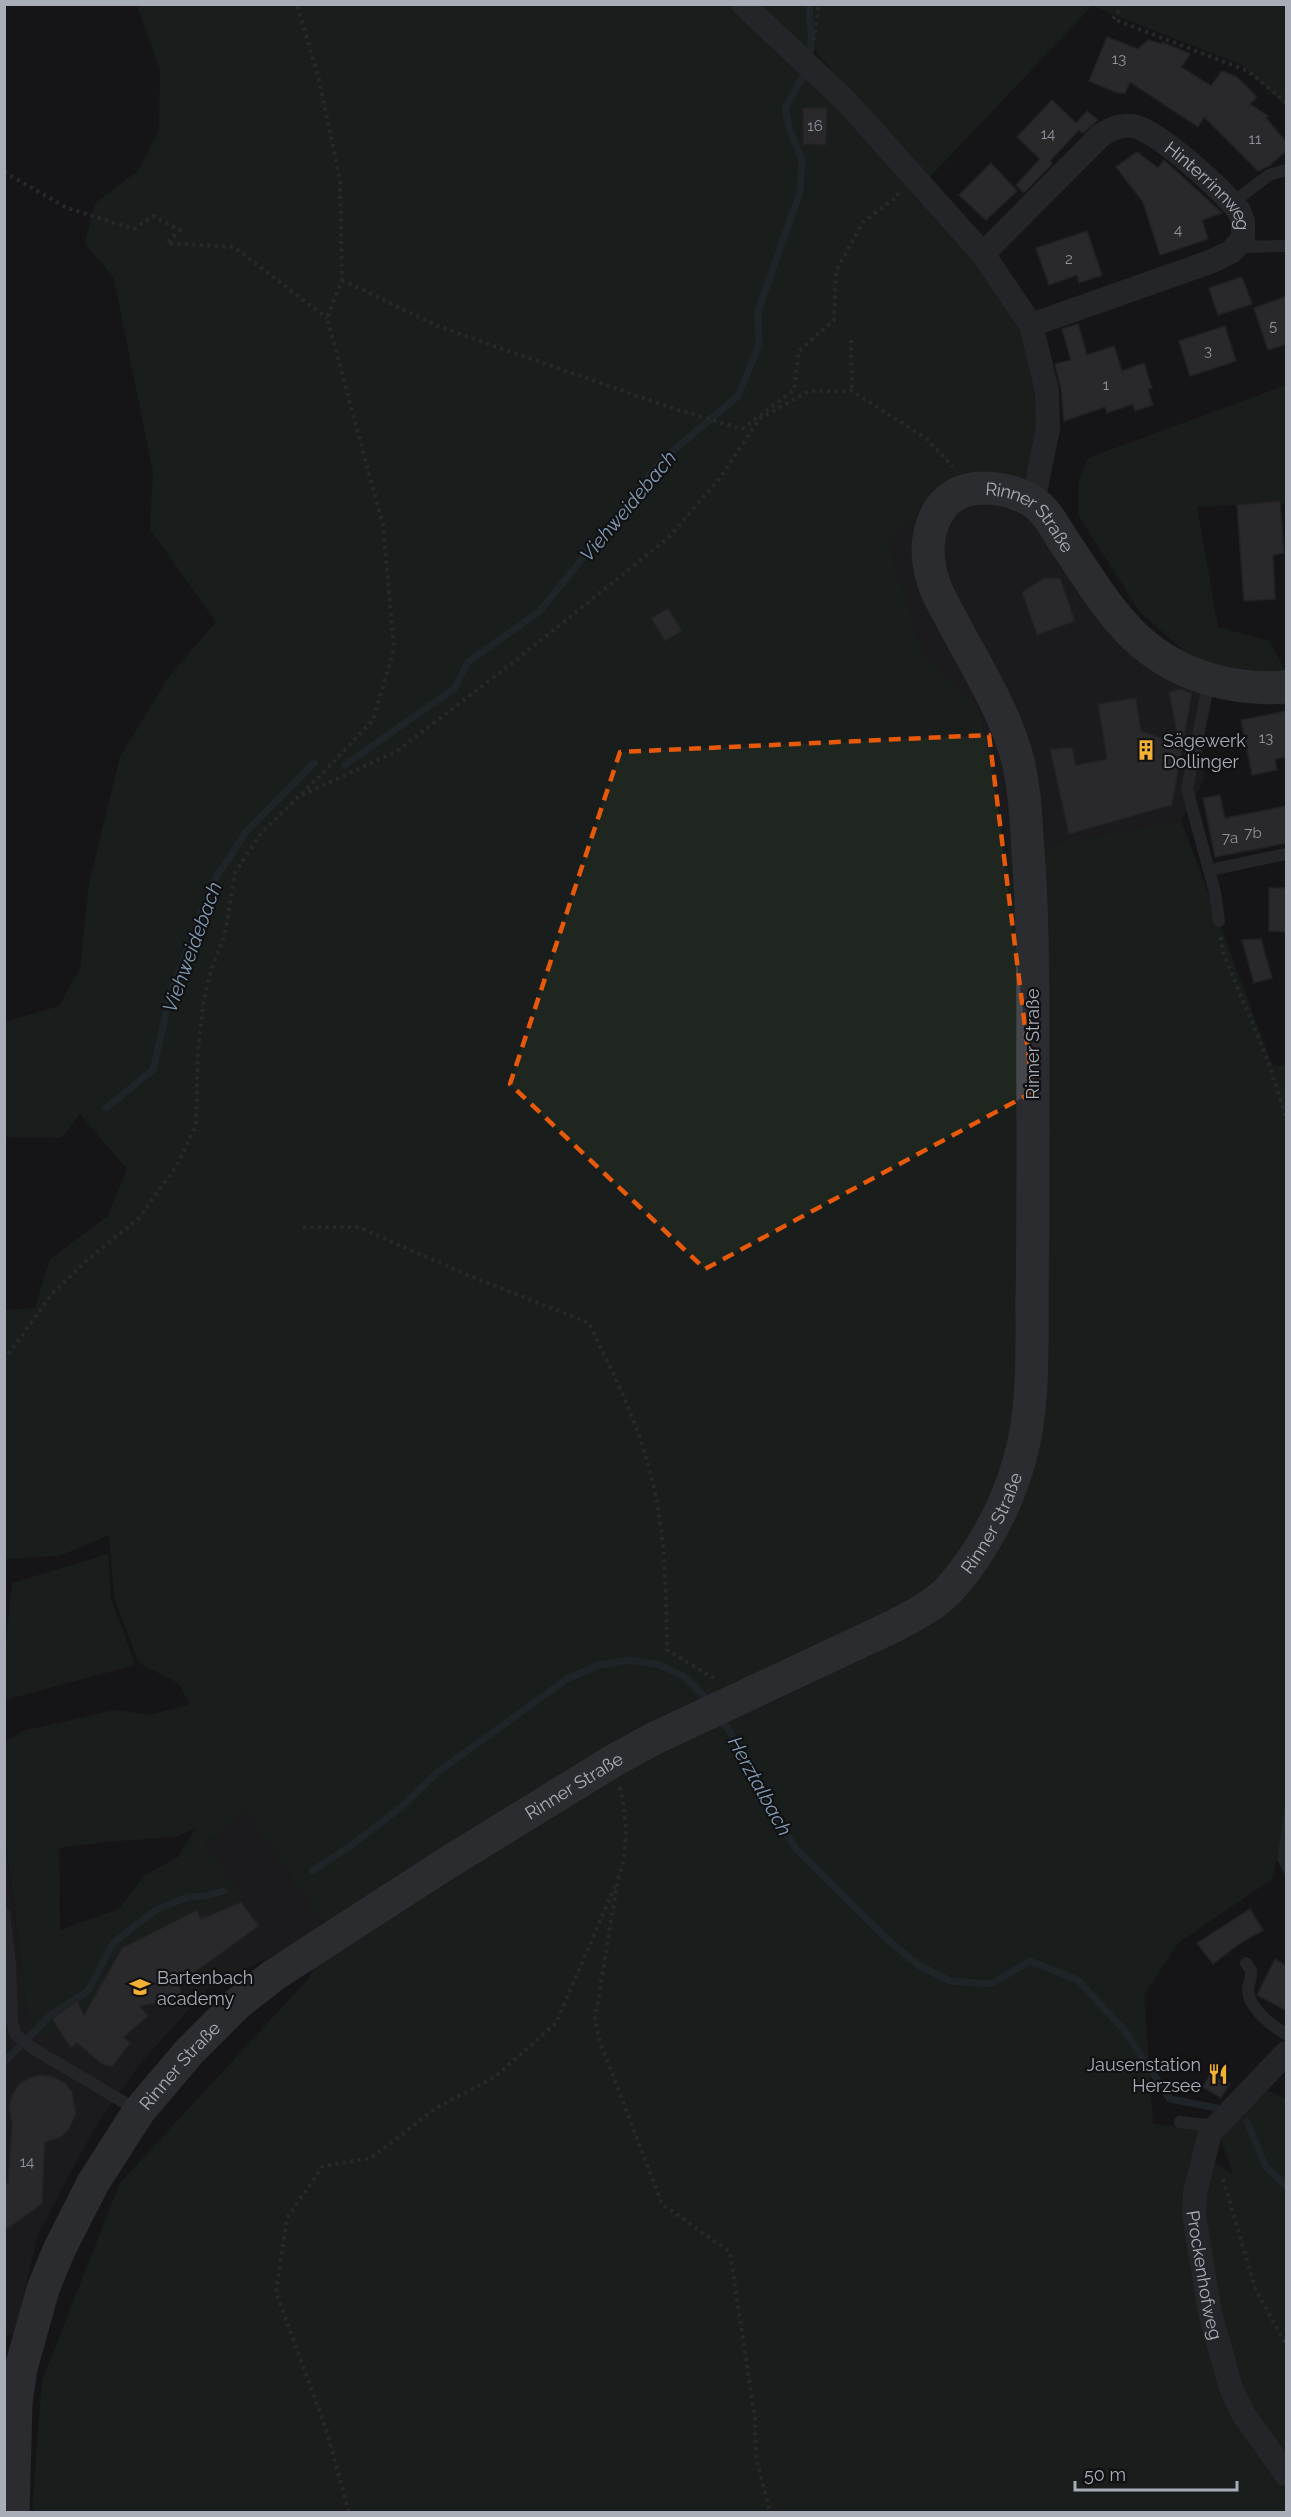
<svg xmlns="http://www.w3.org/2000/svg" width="1291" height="2517" font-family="Raleway,sans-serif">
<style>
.built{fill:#222225}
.green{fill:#1e261f;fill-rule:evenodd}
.water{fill:#2c353c}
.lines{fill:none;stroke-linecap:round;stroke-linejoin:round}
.stream{stroke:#2c353c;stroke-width:7}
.building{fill:#404145;stroke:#303034;stroke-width:1.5}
.path{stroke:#3d3f44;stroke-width:4;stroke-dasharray:3 4.5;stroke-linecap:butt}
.service{stroke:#37383d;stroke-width:12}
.minor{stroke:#37383d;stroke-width:24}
.secondary{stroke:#45474d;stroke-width:33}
.marked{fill:none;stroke:#e8590c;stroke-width:4.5;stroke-dasharray:12 8;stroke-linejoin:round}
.labels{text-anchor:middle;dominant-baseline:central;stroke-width:4.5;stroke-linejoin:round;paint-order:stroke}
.number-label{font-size:15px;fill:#8e929b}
.street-label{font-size:18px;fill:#a8adb8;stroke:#111113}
.poi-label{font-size:18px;fill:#a8adb8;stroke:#111113;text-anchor:start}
.water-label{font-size:20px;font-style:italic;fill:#7f9bb3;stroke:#111113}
</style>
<rect width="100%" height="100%" fill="#161618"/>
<g class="built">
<polygon points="1024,480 1201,692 1204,780 1181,820 1008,853 980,709 922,655 889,545 943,484"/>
<polygon points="245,1808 327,1927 207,1989 139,2065 94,2129 38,2234 14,2335 4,2335 4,1834 27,2014"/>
</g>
<g class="green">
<path d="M137,5H1286V107L1242,65L1092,6L929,178L814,50L807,53L1031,325L1041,432L1024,480L944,484L889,545L922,654L980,709L1007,853L1181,820L1272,1065L1286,1066V1799L1277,1859L1272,1879L1178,1943L1144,1995L1153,2124L1203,2128L1187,2227L1256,2450L1286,2489V2512H32L42,2381L120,2183L309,1978L327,1927L245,1809L205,1845L236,1889L241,1902L201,1919L197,1911L82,2010L76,2000L52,2018L59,2029L44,2041L33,2032L27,2014L5,1834V1742L23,1731L114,1710L150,1715L190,1704L178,1683L139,1663L114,1597L109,1535L59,1556L5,1559V1310L35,1308L50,1259L108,1216L127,1169L80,1114L61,1138L5,1137V1022L59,1006L80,969L89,884L120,757L168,678L216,622L150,529L153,472L114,278L85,243L95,203L139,170L159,130L160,69ZM196,1828L178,1857L145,1875L119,1909L60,1930L59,1848L105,1842L175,1837Z"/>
<polygon points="1286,385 1286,503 1197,507 1218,627 1269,641 1286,672 1286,694 1202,667 1140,612 1078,515 1079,481 1088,458"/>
<polygon points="108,1554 111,1598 135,1665 5,1700 5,1655 12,1583"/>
<polygon points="1266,2090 1286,2099 1286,2468 1246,2410 1199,2220 1209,2159 1233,2175 1221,2139 1223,2129"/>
</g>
<polygon class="water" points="1286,1799 1286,1877 1277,1859"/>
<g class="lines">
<g class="stream">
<path d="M810,53C814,34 808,22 810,4"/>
<polyline points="345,765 455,688 468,662 540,611 661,461 738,396 759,345 758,311 800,192 802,159 790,131 785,108 804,74"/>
<polyline points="106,1108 153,1070 171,992 214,881 246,832 314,763"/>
<polyline points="720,1717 751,1764 771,1811 797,1850 886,1938 918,1965 950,1981 991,1984 1030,1961 1078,1980 1125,2031 1170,2099 1217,2108"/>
<polyline points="312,1871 349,1847 400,1808 439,1771 567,1679 599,1665 629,1660 660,1665 685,1677 711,1703"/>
<polyline points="4,2062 52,2014 88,1991 113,1943 156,1910 188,1897 206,1896 223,1891"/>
<polyline points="1247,2122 1266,2167 1286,2186"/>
</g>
</g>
<g class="building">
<polygon points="1107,37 1138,49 1148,40 1162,44 1162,42 1190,54 1181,67 1211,86 1222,71 1237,77 1257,97 1250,104 1268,116 1266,118 1287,143 1287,150 1269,166 1258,171 1204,117 1198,127 1130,82 1125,93 1118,93 1089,81"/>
<polygon points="1052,100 1076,123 1087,111 1098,120 1083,133 1079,130 1050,161 1052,164 1024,193 1016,185 1040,159 1017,137"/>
<polygon points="803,108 827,108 826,145 803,144"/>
<polygon points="1137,152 1158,168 1164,160 1222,213 1202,220 1208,239 1160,255 1143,202 1116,167"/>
<polygon points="991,163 1017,191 986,220 959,195"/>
<polygon points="1087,231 1102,275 1079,283 1077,275 1049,285 1036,248"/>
<polygon points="1242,277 1252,304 1218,315 1209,288"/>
<polygon points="1287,296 1287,344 1268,350 1254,308"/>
<polygon points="1078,324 1087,355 1114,346 1122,371 1144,363 1152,388 1148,389 1153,405 1135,411 1133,404 1107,413 1105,407 1064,421 1061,388 1055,364 1071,360 1062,329"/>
<polygon points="1225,326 1236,361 1190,376 1179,341"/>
<polygon points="1280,501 1284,553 1273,555 1275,599 1244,601 1237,505"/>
<polygon points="1045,578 1060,578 1075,621 1037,635 1022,592"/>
<polygon points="668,608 682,631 665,641 651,618"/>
<polygon points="1181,689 1192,693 1172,805 1069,834 1050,750 1072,747 1076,765 1107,759 1098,704 1136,698 1141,731 1179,744 1169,692"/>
<polygon points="1287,711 1287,757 1275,759 1277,770 1252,775 1241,720"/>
<polygon points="1220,795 1225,818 1287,806 1287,843 1215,857 1203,798"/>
<polygon points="1269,888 1287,888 1287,932 1269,931"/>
<polygon points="1261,939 1272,978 1254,983 1242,940"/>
<polygon points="241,1902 259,1926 192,1974 178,1975 182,1999 140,2006 148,2016 124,2037 130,2043 112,2067 102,2064 77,2043 71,2048 52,2019 77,2000 84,2015 122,1948 197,1910 201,1919"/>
<polygon points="1250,1909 1263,1930 1239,1944 1213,1964 1197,1943"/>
<polygon points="1275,1959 1287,1966 1287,2011 1257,1995"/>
<polygon points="1211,2073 1230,2084 1221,2098 1203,2087"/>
<polygon points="42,2075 54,2077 65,2083 72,2092 76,2113 69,2129 61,2137 45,2142 42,2204 4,2231 4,2183 8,2183 12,2123 9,2107 12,2095 20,2083 31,2077"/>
</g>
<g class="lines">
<g class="path">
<polyline points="1123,4 1113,19 1248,71 1286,102"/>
<polyline points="814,40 818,9 824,4"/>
<polyline points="4,172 67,208 134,229 153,216 180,230 167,243 234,247 327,318"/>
<polyline points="342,280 440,327 669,407 742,429 794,390 799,351 834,320 836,271 863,222 898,196 897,192"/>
<polyline points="851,340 852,391"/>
<polyline points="302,795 397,751 515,661 668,538 720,478 759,419 809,391 852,391 927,439 953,467"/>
<polyline points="1221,937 1222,950 1268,1061 1286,1117"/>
<path d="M303,1227H358L470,1276L589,1323C613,1373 638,1422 651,1476C666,1533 666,1592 667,1650L717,1680"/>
<polyline points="4,1360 52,1294 84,1263 139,1218 177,1165 196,1125 198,1048 204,998 212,968 225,934 235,873 261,833 321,775 373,720 394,649 383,525 327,318 342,280 340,180 319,80 297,4"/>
<path d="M620,1787C627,1818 629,1849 618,1879L595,2019L599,2039L662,2204L730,2252L755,2419L756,2458L770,2512"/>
<polyline points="1223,2179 1255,2288 1286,2345"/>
<polyline points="349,2512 326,2429 276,2292 287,2218 323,2166 371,2158 436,2108 495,2077 556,2023 616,1884"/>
</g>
<g class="service">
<polyline points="1232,203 1269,175 1286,170"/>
<polyline points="1239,247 1286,246"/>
<polyline points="1209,682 1187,789 1215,892 1219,921"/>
<polyline points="1210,870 1286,854"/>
<polyline points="4,1913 10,1963 12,2020 15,2034 34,2049 137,2110"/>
<path d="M1246,1963L1251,1971C1252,1978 1248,1984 1248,1990C1249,2009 1272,2026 1286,2034"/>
<polyline points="1180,2122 1216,2126"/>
</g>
<g class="minor">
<polyline points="743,4 846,101 983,254 1031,325 1047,391 1048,428 1033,502"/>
<path id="s1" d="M983,254L1101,135C1112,128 1124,123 1137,127C1165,137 1220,188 1239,211L1243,221V239L1231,252L1210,262L1031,325"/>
<path id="s2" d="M1286,2053L1210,2133L1195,2193L1194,2215L1210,2313L1231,2388L1244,2415L1286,2474"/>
</g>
<path class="secondary" id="s3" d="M13,2512L16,2403L21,2368L43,2289L59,2250L93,2183L139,2111L189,2052L238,2003L274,1975L444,1865L613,1761L653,1739L894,1626C915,1615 939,1603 954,1584C983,1550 1007,1505 1019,1462C1034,1410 1032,1354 1032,1300C1033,1243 1033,1186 1033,1128C1032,1036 1035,943 1028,851C1026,821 1025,790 1018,761C1006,714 979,671 956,628C946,609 934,590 930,569C924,541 932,504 961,492C983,484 1012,489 1032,501C1048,511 1057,532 1067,546C1090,580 1111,616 1142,643C1182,677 1234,691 1286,687"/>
</g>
<path d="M0 0H1291V2517H0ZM989,735L1033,1092L705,1269L510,1084L620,752Z" fill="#161618" fill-opacity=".55" fill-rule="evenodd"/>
<path class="marked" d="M989,735L1033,1092L705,1269L510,1084L620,752Z"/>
<defs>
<g id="building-bare" transform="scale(1.62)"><path d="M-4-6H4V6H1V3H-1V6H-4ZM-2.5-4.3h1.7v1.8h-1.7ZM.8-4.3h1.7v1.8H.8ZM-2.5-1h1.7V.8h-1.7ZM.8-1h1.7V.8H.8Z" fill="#f2b134" stroke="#111113" stroke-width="2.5" paint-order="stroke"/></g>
<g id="university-bare" transform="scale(1.62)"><path d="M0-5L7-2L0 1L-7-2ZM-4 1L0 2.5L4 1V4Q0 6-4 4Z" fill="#f2b134" stroke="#111113" stroke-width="2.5" paint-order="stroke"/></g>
<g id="restaurant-bare" transform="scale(1.62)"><path d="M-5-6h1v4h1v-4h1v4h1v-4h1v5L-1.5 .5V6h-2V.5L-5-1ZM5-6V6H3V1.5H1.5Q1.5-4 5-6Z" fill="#f2b134" stroke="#111113" stroke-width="2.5" paint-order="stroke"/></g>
</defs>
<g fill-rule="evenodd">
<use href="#building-bare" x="1146" y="750"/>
<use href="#university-bare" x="140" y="1987"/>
<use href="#restaurant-bare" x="1218" y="2074"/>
</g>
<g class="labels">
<g class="number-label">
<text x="1119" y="59">13</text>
<text x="815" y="126">16</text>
<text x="1048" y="134">14</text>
<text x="1255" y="139">11</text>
<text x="1178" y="230">4</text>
<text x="1069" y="259">2</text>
<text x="1273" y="326">5</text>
<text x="1208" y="351">3</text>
<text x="1106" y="385">1</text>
<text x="1266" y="738">13</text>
<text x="1253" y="833">7b</text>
<text x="1230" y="838">7a</text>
<text x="27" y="2162">14</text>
</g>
<g class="street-label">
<text stroke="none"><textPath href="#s1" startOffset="300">Hinterrinnweg</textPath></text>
<text stroke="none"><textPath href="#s3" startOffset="2632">Rinner Straße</textPath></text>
<text transform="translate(1032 1044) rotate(-90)">Rinner Straße</text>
<text stroke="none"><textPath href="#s3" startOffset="1480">Rinner Straße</textPath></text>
<text stroke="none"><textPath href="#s3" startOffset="976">Rinner Straße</textPath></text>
<text stroke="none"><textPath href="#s3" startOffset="490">Rinner Straße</textPath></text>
<text stroke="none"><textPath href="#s2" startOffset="255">Prockenhofweg</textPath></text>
</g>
<g class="poi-label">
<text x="1163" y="740">Sägewerk<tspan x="1163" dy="21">Dollinger</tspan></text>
<text x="157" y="1977">Bartenbach<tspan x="157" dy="21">academy</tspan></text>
<text x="1201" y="2064" text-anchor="end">Jausenstation<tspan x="1201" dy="21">Herzsee</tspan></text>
</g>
<g class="water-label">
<text transform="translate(628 506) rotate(-50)">Viehweidebach</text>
<text transform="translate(192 947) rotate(-70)">Viehweidebach</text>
<text transform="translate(760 1786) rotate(61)">Herztalbach</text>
</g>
</g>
<rect width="1291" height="2517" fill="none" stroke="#a8adb8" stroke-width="12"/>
<path d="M1075 2481v9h162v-9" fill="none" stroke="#a8adb8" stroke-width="3"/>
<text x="1084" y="2481" font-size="18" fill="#a8adb8" stroke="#111113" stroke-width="4.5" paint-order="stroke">50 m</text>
</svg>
